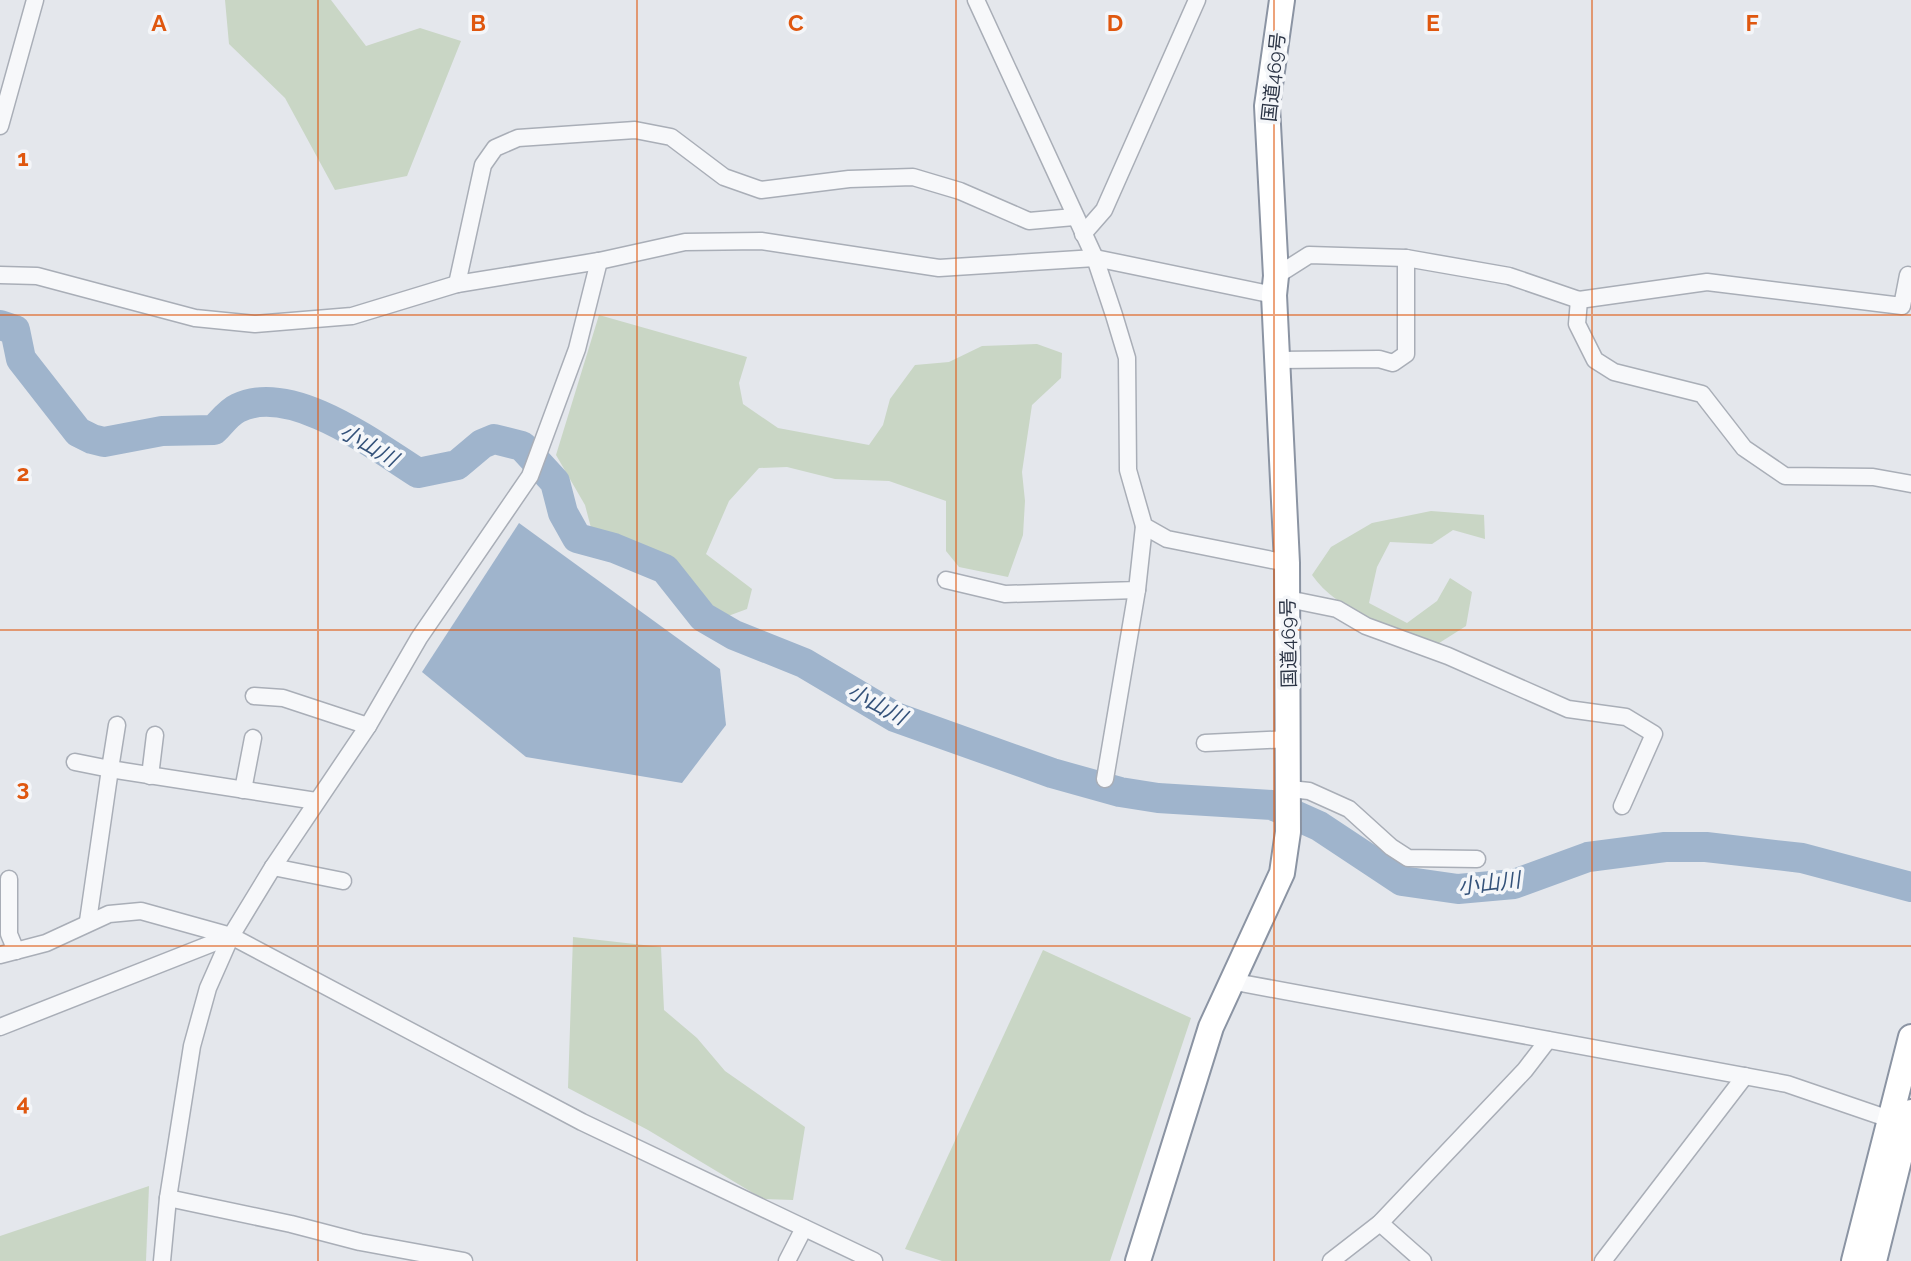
<svg xmlns="http://www.w3.org/2000/svg" width="1911" height="1261" font-family="Raleway,'Noto Sans JP',sans-serif">
<style>
.green{fill:#c9d6c5}
.water{fill:#9fb4cc}
.lines{fill:none;stroke-linecap:round;stroke-linejoin:round}
.river{stroke:#9fb4cc;stroke-width:30}
.minor-casing{stroke:#a9aeb7;stroke-width:19}
.highway-casing{stroke:#8b94a3;stroke-width:28}
.minor{stroke:#f7f8fa;stroke-width:16}
.highway{stroke:#fff;stroke-width:24}
.grid{fill:none;stroke:#df570f;stroke-width:2;stroke-opacity:0.55}
.labels{text-anchor:middle;dominant-baseline:central;stroke-width:7;stroke-linejoin:round;paint-order:stroke}
.street-label{font-size:19px;fill:#2b3445;stroke:#f4f6f9}
.water-label{font-size:21px;font-style:italic;fill:#34527a;stroke:#f4f6f9}
.grid-label{font-size:23px;text-anchor:middle;font-weight:bold;fill:#df570f;stroke:#f4f6f9;stroke-width:7;stroke-linejoin:round;paint-order:stroke}
</style>
<rect width="100%" height="100%" fill="#e4e7ec"/>
<g class="green">
<polygon points="225,0 331,0 366,46 420,28 461,41 407,176 335,190 285,98 229,44"/>
<polygon points="599,315 747,357 739,383 743,404 778,428 869,445 883,425 890,399 915,365 949,362 982,346 1037,344 1062,353 1061,378 1032,405 1022,472 1025,501 1023,535 1008,577 959,567 946,551 946,501 889,481 835,479 787,467 759,468 729,501 706,554 752,589 747,609 720,619 660,559 595,543 585,505 556,455"/>
<path d="M1431,511L1484,515L1485,539L1453,530L1432,544L1390,542L1377,567L1369,603L1407,623L1437,601L1450,578L1472,592L1466,626L1436,645C1395,628 1338,613 1312,575L1331,547L1372,523Z"/>
<polygon points="573,937 661,947 664,1010 697,1038 725,1071 805,1127 793,1200 763,1199 648,1130 568,1088"/>
<polygon points="1043,950 1191,1018 1110,1261 942,1261 905,1249"/>
<polygon points="149,1186 146,1261 0,1261 0,1236"/>
</g>
<polygon class="water" points="519,523 720,669 726,725 682,783 526,757 422,672"/>
<g class="lines">
<path class="river" d="M0,325L15,330L21,359L78,432L92,439L104,442L162,431L214,430C221,423 229,412 238,408C291,382 374,445 418,473L457,465L482,444L494,439L522,446L555,482L563,513L577,538L614,548L665,569L703,617L734,635L804,663L895,717L1052,773L1120,792L1158,798L1272,805L1319,826L1402,881L1458,889L1514,884L1588,857L1665,847H1706L1802,858L1911,887"/>
<g class="minor-casing">
<g id="minor">
<polyline points="976,0 1095,258 1114,315 1127,358 1128,470 1144,526 1167,539 1287,563"/>
<polyline points="0,126 35,0"/>
<polyline points="1083,234 1104,210 1197,0"/>
<polyline points="0,275 37,276 195,318 255,324 352,316 457,284 599,261 685,242 761,241 939,268 1095,258 1274,295"/>
<polyline points="1276,276 1309,255 1406,258 1509,276 1579,300 1707,282 1902,306 1908,275 1911,276"/>
<polyline points="457,284 483,165 495,148 518,138 635,130 671,137 724,177 761,190 849,179 913,177 960,191 1029,221 1074,217"/>
<polyline points="1579,300 1577,324 1595,360 1614,372 1702,394 1744,448 1785,476 1873,477 1911,484"/>
<polyline points="1278,360 1379,359 1393,363 1406,354 1406,258"/>
<polyline points="946,580 1005,594 1137,590 1144,526"/>
<polyline points="1288,599 1337,609 1366,626 1448,656 1568,709 1626,717 1654,734 1622,806"/>
<polyline points="254,696 283,698 368,726"/>
<polyline points="1205,743 1289,739"/>
<polyline points="75,762 110,769 117,725"/>
<polyline points="150,776 155,735"/>
<polyline points="1105,779 1137,590"/>
<polyline points="1290,789 1309,791 1349,809 1391,847 1408,858 1477,859"/>
<polyline points="243,790 253,738"/>
<polyline points="273,867 343,881"/>
<polyline points="9,879 9,934 16,951"/>
<polyline points="88,921 110,769 316,801"/>
<polyline points="0,955 46,943 109,914 141,911 231,936 582,1122 874,1261"/>
<polyline points="1230,981 1787,1084 1898,1122"/>
<polyline points="0,1027 231,936"/>
<polyline points="168,1198 291,1224 360,1242 464,1261"/>
<polyline points="1380,1223 1423,1261"/>
<polyline points="162,1261 168,1198 192,1046 208,988 231,936 273,867 368,726 419,638 530,476 577,349 599,261"/>
<polyline points="787,1261 804,1228"/>
<polyline points="1331,1261 1380,1223 1525,1070 1548,1040"/>
<polyline points="1603,1261 1745,1076"/>
</g>
</g>
<g class="highway-casing">
<g id="highway">
<polyline points="1138,1261 1211,1027 1282,873 1288,832 1287,563 1274,295 1276,276 1267,106 1282,0"/>
<polyline points="1854,1261 1911,1037"/>
<polyline points="1874,1261 1911,1112"/>
</g>
</g>
<use href="#minor" class="minor"/>
<use href="#highway" class="highway"/>
</g>
<path class="grid" d="M318,0V1261M637,0V1261M956,0V1261M1274,0V1261M1592,0V1261M0,315H1911M0,630H1911M0,946H1911"/>
<g class="labels">
<g class="street-label">
<text transform="translate(1273 77) rotate(-84)">国道469号</text>
<text transform="translate(1288 643) rotate(-91)">国道469号</text>
</g>
<g class="water-label">
<text transform="translate(369 445) rotate(30)">小山川</text>
<text transform="translate(877 704) rotate(28)">小山川</text>
<text transform="translate(1489 883) rotate(-7)">小山川</text>
</g>
</g>
<g class="grid-label">
<text x="159" y="31">A</text>
<text x="478" y="31">B</text>
<text x="796" y="31">C</text>
<text x="1115" y="31">D</text>
<text x="1433" y="31">E</text>
<text x="1752" y="31">F</text>
<text x="23" y="166">1</text>
<text x="23" y="481">2</text>
<text x="23" y="796">3</text>
<text x="23" y="1111">4</text>
</g>
</svg>
